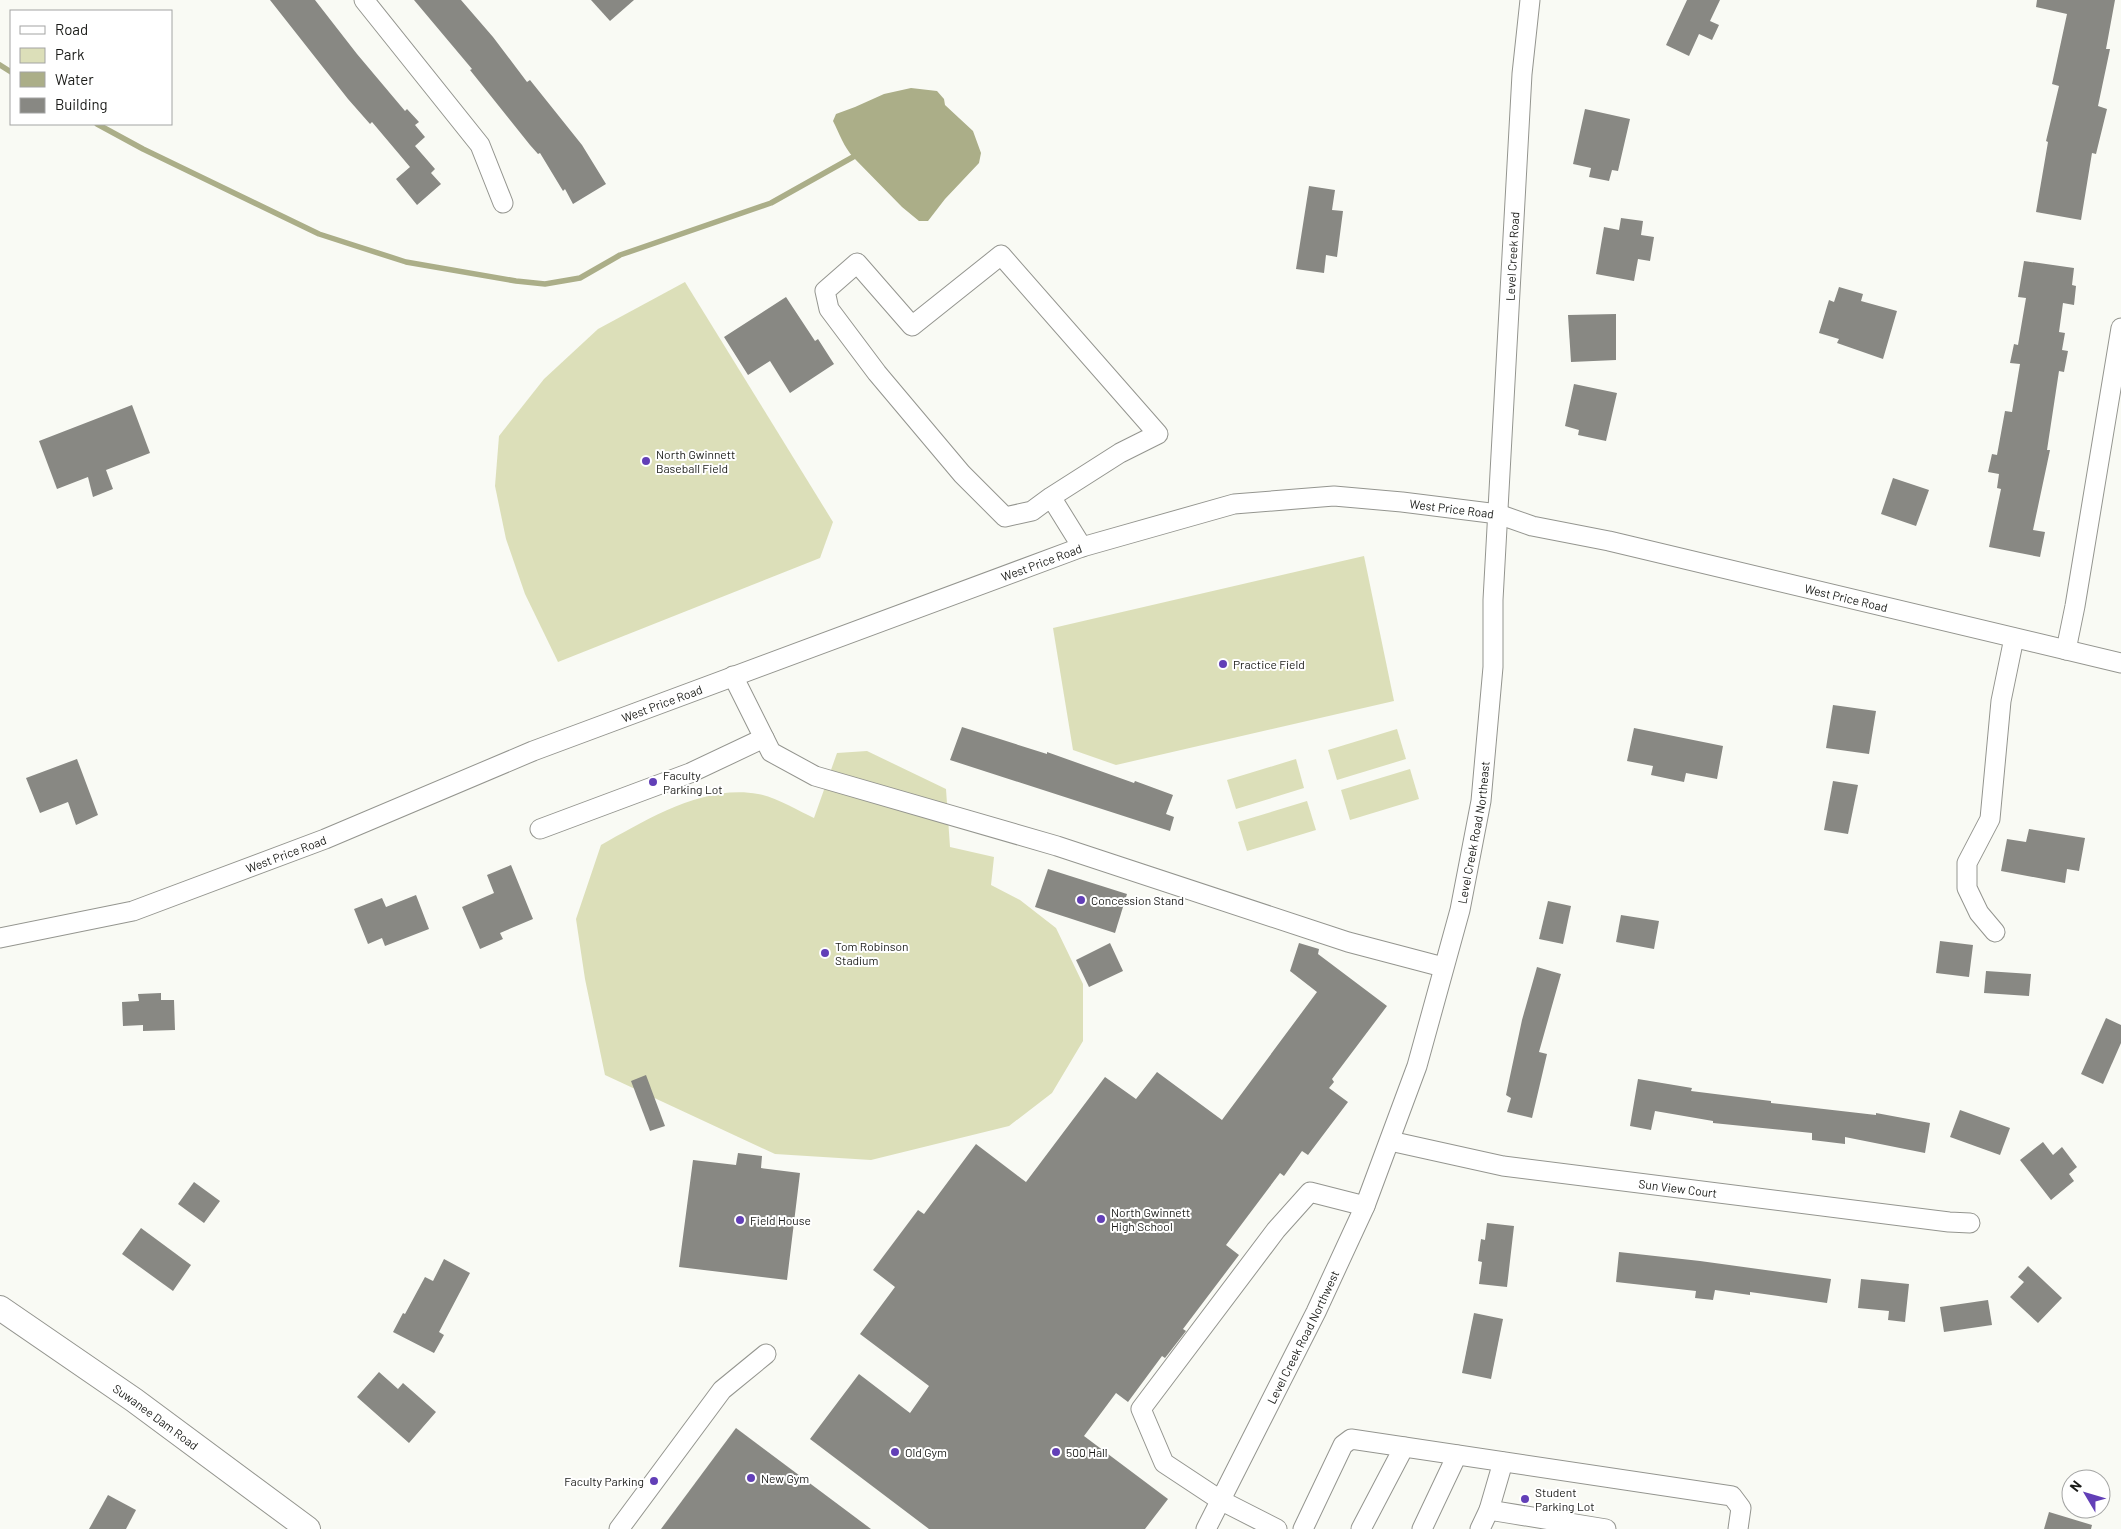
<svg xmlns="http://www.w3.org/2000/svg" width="2121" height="1529" font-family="Barlow,sans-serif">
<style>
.green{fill:#dcdfb9}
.water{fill:#abae88}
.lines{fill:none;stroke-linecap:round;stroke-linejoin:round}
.stream{stroke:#abae88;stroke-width:5.5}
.building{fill:#888883}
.minor-casing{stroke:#94958f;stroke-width:21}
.major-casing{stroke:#94958f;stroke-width:26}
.minor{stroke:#fff;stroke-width:19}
.major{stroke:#fff;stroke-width:24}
.poi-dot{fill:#623fb7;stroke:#fff;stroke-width:2}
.labels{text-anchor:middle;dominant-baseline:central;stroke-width:4;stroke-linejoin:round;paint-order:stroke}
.street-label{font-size:12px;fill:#1a1b18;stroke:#fff}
.poi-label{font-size:12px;fill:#1a1b18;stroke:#fff;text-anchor:start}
</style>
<rect width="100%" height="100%" fill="#f9faf4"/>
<g class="green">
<polygon points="685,282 833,522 820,558 558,662 525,594 506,539 495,486 499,436 544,379 598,329"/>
<polygon points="1364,556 1394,701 1116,765 1073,750 1053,628"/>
<polygon points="1397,729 1406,759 1337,780 1328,750"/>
<path d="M867,751L946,789L950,847L994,857L991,885L1020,900L1056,928L1083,984V1041L1052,1093L1009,1126L871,1160L775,1154L605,1075L585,979L576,919L601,845C646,820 704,784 758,794C773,796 799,811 814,818L837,753Z"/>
<polygon points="1296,759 1304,788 1236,809 1227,780"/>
<polygon points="1410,769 1419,799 1350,820 1341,790"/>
<polygon points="1307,801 1316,830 1247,851 1238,822"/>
</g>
<path class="water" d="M911,88L937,91L944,99L945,105L973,131L981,153L979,163L945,199L928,221H919L902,207L853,157C844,147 839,133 833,121L836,114L855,107L884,94Z"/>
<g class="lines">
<g class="stream">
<polyline points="0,65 11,72"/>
<polyline points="97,124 143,149 319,234 406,262 516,281 545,284 580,278 620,255 771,203 853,157"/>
</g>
</g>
<g class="building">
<polygon points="270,0 315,0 357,54 405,111 407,109 419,122 415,125 425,137 415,146 435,169 431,173 441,184 417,205 396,179 410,167 372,122 370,124 348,99"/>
<polygon points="414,0 461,0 493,37 527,82 530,80 582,145 606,184 573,204 565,189 563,191 540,153 538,154 530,145 470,70 472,69"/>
<polygon points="591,0 634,0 610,21"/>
<polygon points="1687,0 1720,0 1710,21 1719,25 1712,40 1699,34 1689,56 1666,45"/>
<polygon points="2037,0 2115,0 2106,49 2110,49 2098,106 2107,109 2096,154 2092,153 2081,220 2036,212 2048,142 2046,141 2059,86 2052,84 2067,14 2036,7"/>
<polygon points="1585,109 1630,119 1618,171 1612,170 1609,181 1589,177 1591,168 1573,164"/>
<polygon points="1309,186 1335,190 1332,210 1343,211 1337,257 1326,255 1324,273 1296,269"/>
<polygon points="1621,218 1643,221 1641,235 1654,237 1650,261 1638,259 1634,281 1596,274 1604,227 1619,230"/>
<polygon points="2024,261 2074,268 2072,285 2076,286 2074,305 2063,303 2059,332 2065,333 2062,350 2068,351 2064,372 2059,371 2047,450 2050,450 2033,530 2045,532 2040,557 1989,547 2001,489 1997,488 1999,474 1988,472 1992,454 1997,455 2005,411 2012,412 2020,364 2010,363 2014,344 2018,345 2026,298 2018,297"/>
<polygon points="1839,287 1863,294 1861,301 1897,311 1883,359 1837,343 1839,339 1819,333 1829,300 1834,302"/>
<polygon points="786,297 815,341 818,339 834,364 790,393 770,361 748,375 724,337"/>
<polygon points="1616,314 1616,360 1571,362 1568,315"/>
<polygon points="1574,384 1617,393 1606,441 1578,435 1579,430 1565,426"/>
<polygon points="132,405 150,453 106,470 113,489 93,497 88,477 57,489 39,441"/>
<polygon points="1893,478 1929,490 1916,526 1881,514"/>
<polygon points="1833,705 1876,711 1869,754 1826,748"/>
<polygon points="962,727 1047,754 1047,752 1134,783 1135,781 1173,795 1166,814 1174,817 1170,831 950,760"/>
<polygon points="1634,728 1723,746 1717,779 1686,773 1684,782 1651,775 1653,766 1627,761"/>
<polygon points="77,759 98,815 76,825 68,802 40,813 26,778"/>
<polygon points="1833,781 1858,785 1848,834 1824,830"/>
<polygon points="2029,829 2085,838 2079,871 2067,869 2065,883 2001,871 2007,839 2026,842"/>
<polygon points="511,865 533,919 500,933 503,939 480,949 462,907 494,893 487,875"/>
<polygon points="1048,869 1127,894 1115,933 1035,907"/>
<polygon points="416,895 429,929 385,946 382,938 368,944 354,909 382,898 386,907"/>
<polygon points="1548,901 1571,906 1563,944 1539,939"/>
<polygon points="1621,915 1659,921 1654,949 1616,942"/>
<polygon points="1940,941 1973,945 1969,977 1936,973"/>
<polygon points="1110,943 1123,971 1089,987 1076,960"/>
<polygon points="1299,943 1319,949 1318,954 1387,1006 1332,1079 1334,1082 1329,1088 1348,1102 1308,1155 1302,1151 1284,1176 1280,1173 1226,1245 1239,1255 1183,1329 1186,1331 1165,1358 1162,1356 1128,1402 1116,1393 1084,1436 1168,1499 1145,1529 929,1529 810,1439 859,1374 910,1413 929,1386 860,1334 895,1287 873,1270 918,1210 924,1214 976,1144 1026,1182 1105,1077 1136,1099 1157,1072 1222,1120 1317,992 1290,971"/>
<polygon points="1537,967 1561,974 1539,1052 1547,1054 1532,1118 1507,1112 1511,1098 1506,1095 1522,1020"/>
<polygon points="1986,971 2031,974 2029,996 1984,993"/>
<polygon points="161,993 161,1000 174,1000 175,1030 143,1031 143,1025 123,1026 122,1002 139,1001 138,994"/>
<polygon points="2106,1018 2121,1025 2121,1043 2103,1084 2081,1074"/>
<polygon points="646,1075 665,1126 650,1131 631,1081"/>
<polygon points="1638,1079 1692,1088 1691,1091 1771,1101 1771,1103 1876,1115 1876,1113 1930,1123 1925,1153 1845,1137 1845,1144 1812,1140 1812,1133 1713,1123 1713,1121 1655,1111 1651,1130 1630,1126"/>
<polygon points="1960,1110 2010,1128 2000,1155 1950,1137"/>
<polygon points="2043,1142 2053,1155 2062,1147 2077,1167 2069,1174 2074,1181 2051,1200 2020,1160"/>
<polygon points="738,1153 762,1156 761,1168 800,1173 787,1280 679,1267 693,1160 736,1165"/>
<polygon points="194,1182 220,1201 204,1223 178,1204"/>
<polygon points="1487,1223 1514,1226 1507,1287 1479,1284 1482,1262 1478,1261 1481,1239 1485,1240"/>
<polygon points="141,1228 191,1265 173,1291 122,1254"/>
<polygon points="1619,1252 1700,1261 1831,1279 1827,1303 1750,1292 1750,1295 1715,1290 1713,1300 1695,1298 1696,1291 1616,1282"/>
<polygon points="444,1259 470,1273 439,1332 444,1335 434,1353 393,1332 403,1313 405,1314 425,1277 433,1281"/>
<polygon points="2028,1266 2062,1298 2038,1323 2010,1297 2024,1282 2018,1277"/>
<polygon points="1861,1279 1909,1284 1905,1322 1888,1320 1889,1311 1858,1308"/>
<polygon points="1988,1300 1992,1325 1944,1332 1940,1307"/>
<polygon points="1474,1313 1503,1319 1491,1379 1462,1373"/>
<polygon points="379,1372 398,1389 403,1383 436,1412 409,1443 357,1397"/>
<polygon points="736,1428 871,1529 661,1529"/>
<polygon points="108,1495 136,1510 126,1529 89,1529"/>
<polygon points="2049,1512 2092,1525 2091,1529 2044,1529"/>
</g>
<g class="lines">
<g class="minor-casing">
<g id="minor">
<polyline points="364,0 480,145 503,203"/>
<polyline points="1051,497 1032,511 1005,517 962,474 877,373 829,309 825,291 857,263 912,326 1001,255 1158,434 1120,453 1051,497 1082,547"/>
<polyline points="2066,650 2075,606 2121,328"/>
<polyline points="733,676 771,752 815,776 1057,846 1348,942 1443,967"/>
<polyline points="540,829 690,773 764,738"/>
<polyline points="1995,932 1979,913 1967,888 1967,863 1990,819 2001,701 2014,638"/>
<path id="s1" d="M0,938L133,911L325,839L533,751L1082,547L1234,504L1334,496L1402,502L1498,514L1532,526L1609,541L2121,663"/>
<path id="s2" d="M1390,1141L1503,1166L1949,1222L1970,1223"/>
<polyline points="1489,1510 1503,1462"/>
<polyline points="619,1529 722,1390 766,1354"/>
<path id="s3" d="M1206,1529L1316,1312L1365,1206L1417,1066L1460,910L1481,801L1493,667V600L1522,74L1530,0"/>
<polyline points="1277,1529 1220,1500 1164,1463 1141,1409 1276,1230 1310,1192 1365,1206"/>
<polyline points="1303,1529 1343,1445 1351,1439 1732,1496 1741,1508 1738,1529"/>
<polyline points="1361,1529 1404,1447"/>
<polyline points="1422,1529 1457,1455"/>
<polyline points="1480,1529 1489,1510 1606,1529"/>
</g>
</g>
<g class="major-casing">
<g id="major">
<path id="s4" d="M0,1308L134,1400L308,1529"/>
</g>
</g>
<use href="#minor" class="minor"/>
<use href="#major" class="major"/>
</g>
<g class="poi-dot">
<circle cx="646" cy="461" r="5"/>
<circle cx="1223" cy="664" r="5"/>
<circle cx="653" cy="782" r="5"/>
<circle cx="1081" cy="900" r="5"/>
<circle cx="825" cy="953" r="5"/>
<circle cx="1101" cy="1219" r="5"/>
<circle cx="740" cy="1220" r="5"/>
<circle cx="895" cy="1452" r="5"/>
<circle cx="1056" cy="1452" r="5"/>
<circle cx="751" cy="1478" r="5"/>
<circle cx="654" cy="1481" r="5"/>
<circle cx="1525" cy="1499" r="5"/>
</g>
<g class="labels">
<g class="street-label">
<text stroke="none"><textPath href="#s3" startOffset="1328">Level Creek Road</textPath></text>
<text stroke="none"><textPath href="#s1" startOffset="1529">West Price Road</textPath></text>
<text stroke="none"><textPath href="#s1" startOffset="1109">West Price Road</textPath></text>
<text stroke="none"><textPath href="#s1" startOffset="1934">West Price Road</textPath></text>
<text stroke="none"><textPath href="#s1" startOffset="704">West Price Road</textPath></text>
<text stroke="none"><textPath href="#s3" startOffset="750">Level Creek Road Northeast</textPath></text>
<text stroke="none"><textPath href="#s1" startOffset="299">West Price Road</textPath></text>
<text stroke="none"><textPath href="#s2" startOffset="292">Sun View Court</textPath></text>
<text stroke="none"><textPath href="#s3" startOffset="215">Level Creek Road Northwest</textPath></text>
<text stroke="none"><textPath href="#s4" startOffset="190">Suwanee Dam Road</textPath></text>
</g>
<g class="poi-label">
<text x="656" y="454">North Gwinnett<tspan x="656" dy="14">Baseball Field</tspan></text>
<text x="1233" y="664">Practice Field</text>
<text x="663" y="775">Faculty<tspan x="663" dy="14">Parking Lot</tspan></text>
<text x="1091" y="900">Concession Stand</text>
<text x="835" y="946">Tom Robinson<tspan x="835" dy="14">Stadium</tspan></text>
<text x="1111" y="1212">North Gwinnett<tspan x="1111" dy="14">High School</tspan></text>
<text x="750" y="1220">Field House</text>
<text x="905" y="1452">Old Gym</text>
<text x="1066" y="1452">500 Hall</text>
<text x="761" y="1478">New Gym</text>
<text x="644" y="1481" text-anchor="end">Faculty Parking</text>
<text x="1535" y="1492">Student<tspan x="1535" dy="14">Parking Lot</tspan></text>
</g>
</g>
<rect x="10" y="10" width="162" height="115" fill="#ffffff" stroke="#a3a4a3"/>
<rect x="20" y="26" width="25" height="8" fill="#ffffff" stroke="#a3a4a3"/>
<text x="55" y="35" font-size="15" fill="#1a1b18">Road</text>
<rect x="20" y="48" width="25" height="15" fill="#dcdfb9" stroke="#a3a4a3"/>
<text x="55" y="60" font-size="15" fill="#1a1b18">Park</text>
<rect x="20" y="72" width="25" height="15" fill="#abae88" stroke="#a3a4a3"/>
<text x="55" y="85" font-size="15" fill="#1a1b18">Water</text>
<rect x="20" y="98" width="25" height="15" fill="#888883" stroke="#a3a4a3"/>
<text x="55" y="110" font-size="15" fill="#1a1b18">Building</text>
<g transform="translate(2086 1494) rotate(308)"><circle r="24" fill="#ffffff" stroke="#a3a4a3"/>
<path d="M0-4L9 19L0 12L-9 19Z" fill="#623fb7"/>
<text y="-8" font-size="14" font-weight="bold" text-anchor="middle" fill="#1a1b18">N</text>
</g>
</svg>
